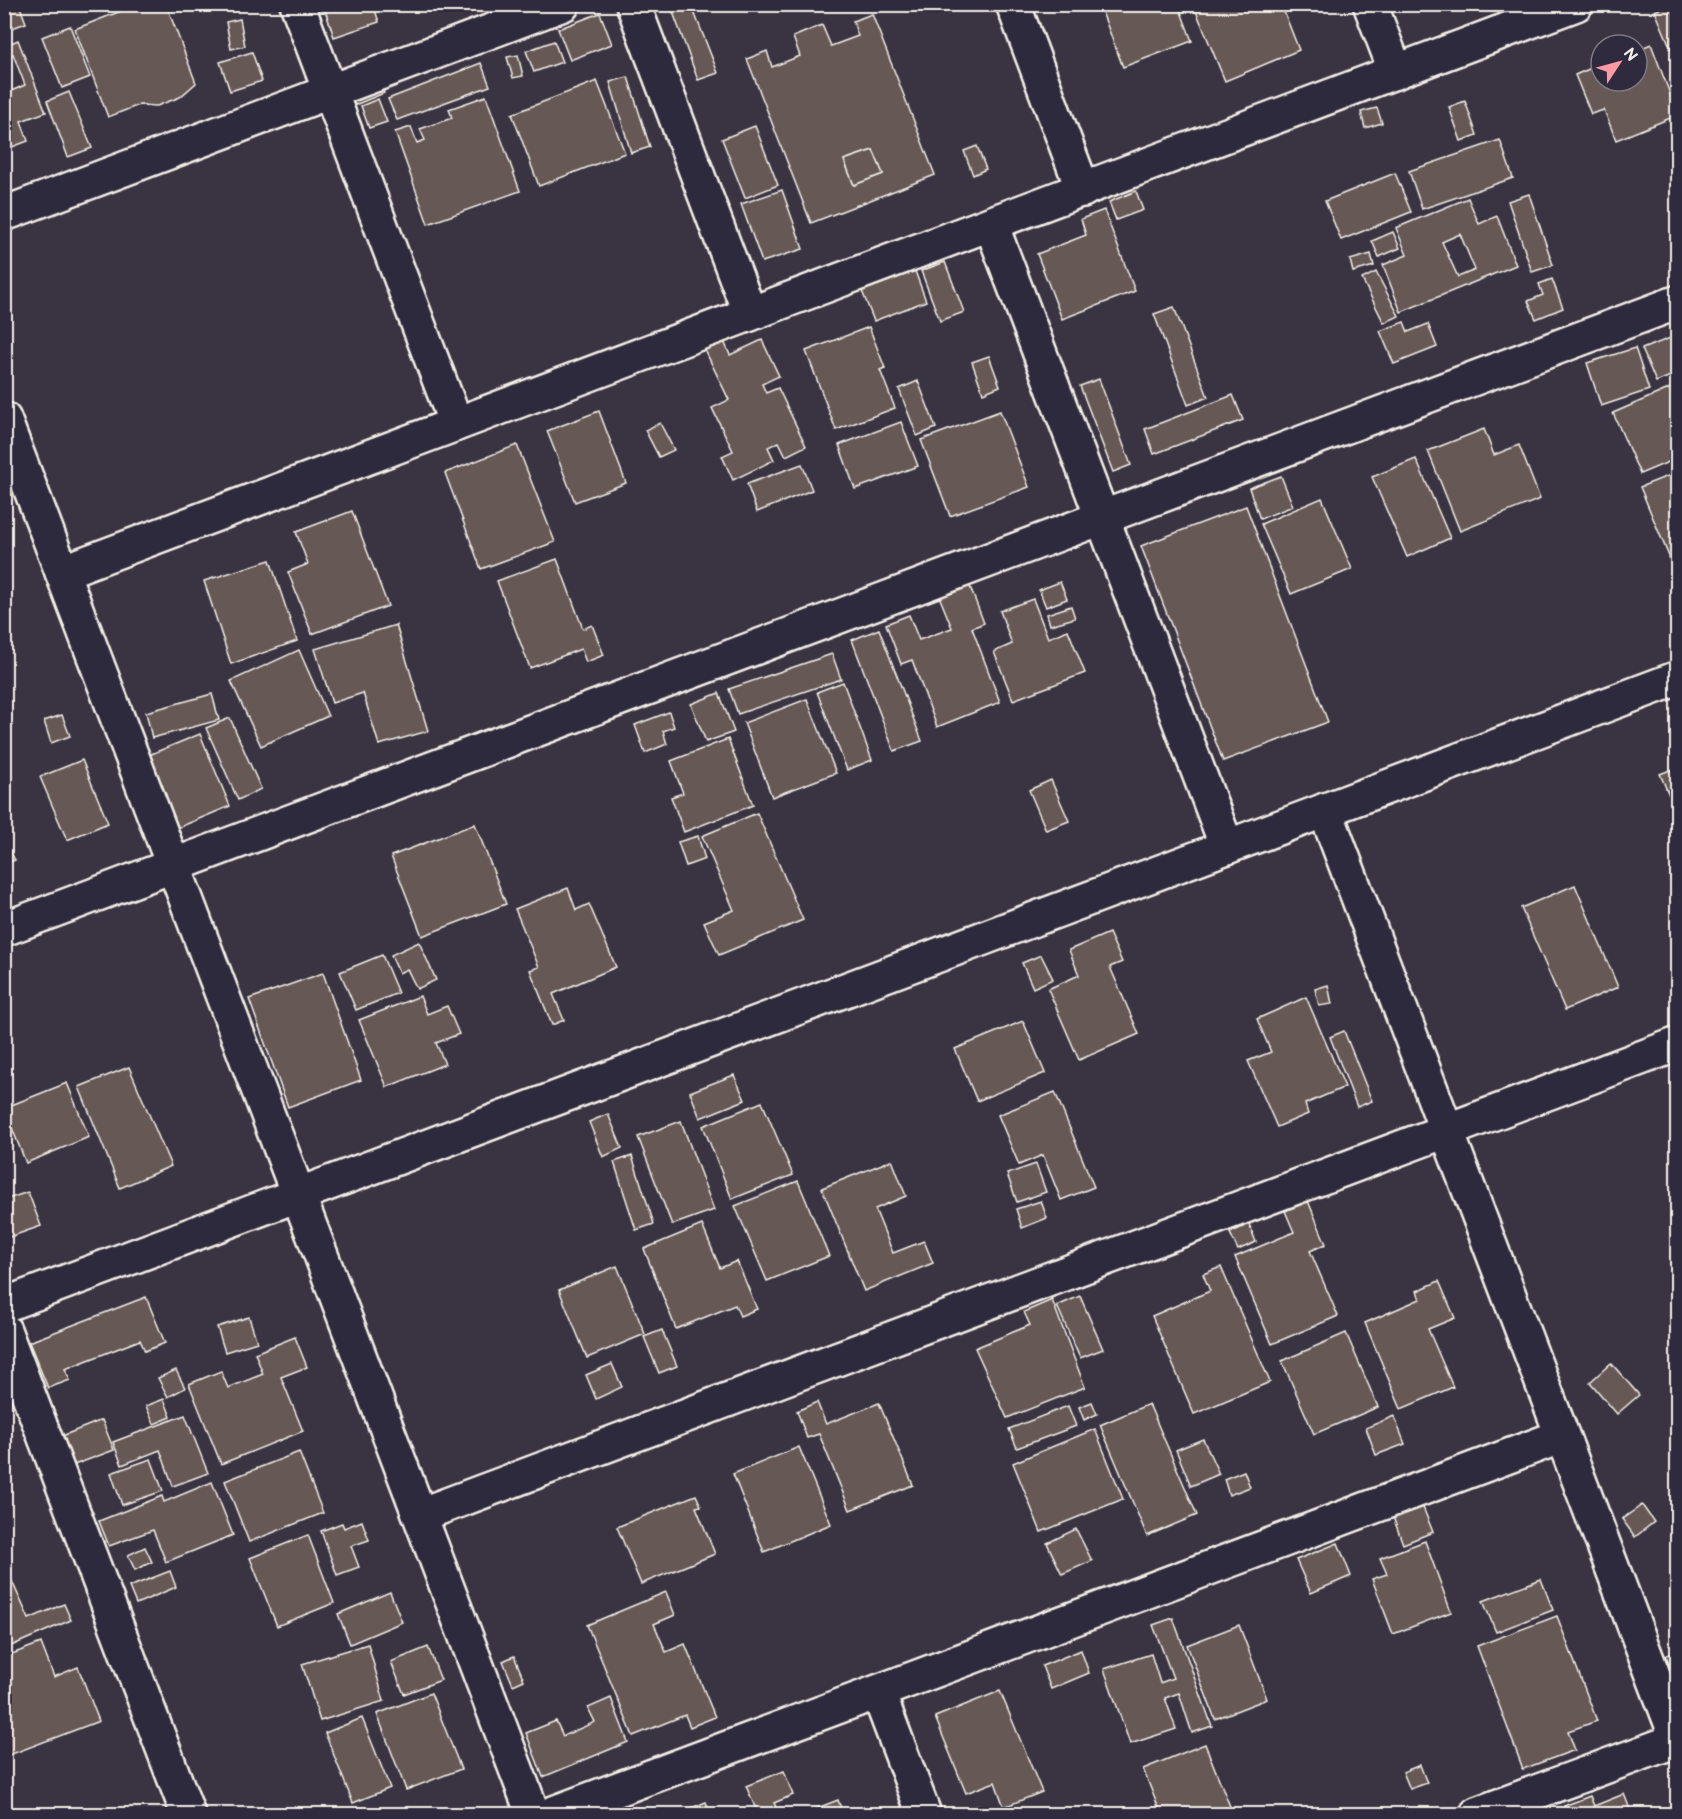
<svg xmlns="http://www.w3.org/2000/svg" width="1682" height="1819" font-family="'Balsamiq Sans',sans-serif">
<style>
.building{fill:#665955;stroke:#f4f1e8;stroke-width:1.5;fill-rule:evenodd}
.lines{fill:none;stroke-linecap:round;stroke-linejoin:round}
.street-casing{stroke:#f4f1e8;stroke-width:38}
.street{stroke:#2f2a3d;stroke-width:33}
</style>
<rect width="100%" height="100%" fill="#3a3342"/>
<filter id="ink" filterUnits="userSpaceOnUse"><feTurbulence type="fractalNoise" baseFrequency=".0167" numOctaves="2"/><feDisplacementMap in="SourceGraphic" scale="12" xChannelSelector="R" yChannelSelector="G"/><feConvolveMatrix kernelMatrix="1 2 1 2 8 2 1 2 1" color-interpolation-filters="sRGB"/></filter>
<g filter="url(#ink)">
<g class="building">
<polygon points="4,4 19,4 26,23 4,31"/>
<polygon points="139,4 166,4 196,83 180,97 157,106 139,105 108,117 75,29"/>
<polygon points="323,4 373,4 379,22 334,37"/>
<polygon points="670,4 691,4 718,73 698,80"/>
<polygon points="905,4 923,4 907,10"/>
<polygon points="1099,4 1178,4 1192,41 1123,67"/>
<polygon points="1193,4 1281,4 1299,50 1225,81"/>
<polygon points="1671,4 1678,4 1678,65 1655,11"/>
<polygon points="600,13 612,44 570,60 558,29"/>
<path d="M872,14L935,175L811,223L747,59L767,51L772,67L800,56L793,37L822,25L831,46L858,36L853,21ZM873,150L883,174L854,185L844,160Z"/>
<polygon points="240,19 245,46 231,49 226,22"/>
<polygon points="70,26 90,77 62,88 42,37"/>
<polygon points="18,40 46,112 21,121 28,141 4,150 4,94 25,85 13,54 4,57 4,46"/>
<polygon points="554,41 562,62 534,72 526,51"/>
<polygon points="1651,44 1678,115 1616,140 1604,110 1591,114 1575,75 1601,64 1601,81 1637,81 1637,50"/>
<polygon points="252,52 262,81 230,91 220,62"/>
<polygon points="518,55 523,76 513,78 507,57"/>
<polygon points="481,63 490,86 397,120 388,99"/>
<polygon points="378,77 384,93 350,107 343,92"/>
<polygon points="628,77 650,147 631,153 610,82"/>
<polygon points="597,81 625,153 539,186 512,114"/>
<polygon points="69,92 92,148 68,157 47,101"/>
<polygon points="486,96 520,191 428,224 395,132 411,127 417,143 425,140 420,129 452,118 449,109"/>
<polygon points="378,99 387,122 369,128 361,106"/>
<polygon points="1465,101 1477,135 1461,141 1449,107"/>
<polygon points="1377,108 1382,123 1365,128 1361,112"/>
<polygon points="755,126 778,185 745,198 722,139"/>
<polygon points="1500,140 1513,178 1422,209 1409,171"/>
<polygon points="977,146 986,169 973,175 964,151"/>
<polygon points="873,150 883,174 854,185 844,160"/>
<polygon points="1395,173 1411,212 1341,240 1325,201"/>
<polygon points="782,190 803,249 762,262 741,204"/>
<polygon points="1136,191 1143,210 1116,220 1109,202"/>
<polygon points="1529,194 1553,265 1532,272 1508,201"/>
<path d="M1468,198L1479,224L1497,216L1516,265L1401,312L1383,265L1407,255L1396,228ZM1460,234L1475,270L1458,277L1442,242Z"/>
<polygon points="1104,210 1135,291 1062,319 1037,254 1086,235 1081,219"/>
<polygon points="1393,232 1400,248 1379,257 1372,241"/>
<polygon points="1371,254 1374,266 1353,272 1350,260"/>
<polygon points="945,262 964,312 940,321 921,271"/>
<polygon points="915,271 926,301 874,321 862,291"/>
<polygon points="1376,272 1399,316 1384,323 1362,279"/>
<polygon points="1552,279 1563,308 1536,319 1528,301 1543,295 1539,284"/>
<polygon points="1174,307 1208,397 1188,405 1154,314"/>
<polygon points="1404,322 1408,332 1428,324 1437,347 1394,364 1380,331"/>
<polygon points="869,327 885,368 880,370 895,408 836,430 806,351"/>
<polygon points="1678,335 1678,373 1656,382 1642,349"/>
<polygon points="723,339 730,355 762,340 779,376 762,384 766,393 778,388 806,446 786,456 779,442 768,447 774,460 733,480 722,456 733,451 712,408 729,400 704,348"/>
<polygon points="1635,348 1649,390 1601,406 1587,363"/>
<polygon points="989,356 1000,386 983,393 972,362"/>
<polygon points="1099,379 1131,465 1113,472 1080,386"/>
<polygon points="918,381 936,428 917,436 899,389"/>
<polygon points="1678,385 1678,458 1640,474 1613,413"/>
<polygon points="1233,395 1243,420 1154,454 1145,429"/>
<polygon points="599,411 626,483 575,502 547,431"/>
<polygon points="1000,411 1029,487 950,516 921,440"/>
<polygon points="901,422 918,466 855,489 839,445"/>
<polygon points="660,423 674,450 659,457 645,430"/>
<polygon points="1484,429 1494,455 1519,445 1540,499 1460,531 1428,451"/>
<polygon points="517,445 555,542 481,569 445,473"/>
<polygon points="1416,459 1450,538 1407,557 1372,477"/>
<polygon points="802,464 812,490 757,512 747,484"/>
<polygon points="1678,472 1678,559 1671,561 1640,487"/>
<polygon points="1281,476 1293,506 1260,519 1249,488"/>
<polygon points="1322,498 1352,569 1291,594 1261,524"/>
<polygon points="1246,506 1328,722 1223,761 1141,546"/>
<polygon points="352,511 388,606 312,634 288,572 308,564 296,532"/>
<polygon points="557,559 583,629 592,625 604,655 586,662 581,649 530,668 497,581"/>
<polygon points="270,560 297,641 231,664 204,581"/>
<polygon points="1060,582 1067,599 1046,607 1039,590"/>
<polygon points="969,584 984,623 972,628 1000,702 937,727 912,660 901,664 886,624 909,615 919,640 952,628 939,596"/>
<polygon points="1033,599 1048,638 1068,630 1085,673 1013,700 994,652 1012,644 1000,611"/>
<polygon points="1071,606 1075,618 1050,625 1047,614"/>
<polygon points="396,625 428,731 379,745 363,693 332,703 315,649"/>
<polygon points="879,629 922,741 894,751 852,640"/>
<polygon points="299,650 328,716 261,746 231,681"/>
<polygon points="832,654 841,679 738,714 729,689"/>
<polygon points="843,682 872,760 847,770 817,692"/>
<polygon points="719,693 734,732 706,742 691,704"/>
<polygon points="212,694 219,720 152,738 146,712"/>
<polygon points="807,699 836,773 772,797 744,723"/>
<polygon points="669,712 674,727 663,731 667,744 645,753 635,725"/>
<polygon points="62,715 70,736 51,743 44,721"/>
<polygon points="230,718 261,789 238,800 206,728"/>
<polygon points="200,734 230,806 175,829 144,757"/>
<polygon points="728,739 753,805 684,832 671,797 683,793 671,761"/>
<polygon points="82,760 108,823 67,840 40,777"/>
<polygon points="1678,767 1678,816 1660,774"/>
<polygon points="1051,780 1069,821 1046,830 1029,790"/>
<polygon points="757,813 803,920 719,955 704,922 734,910 702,836"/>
<polygon points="475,824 506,904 422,936 391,856"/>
<polygon points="698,836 705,859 686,866 678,842"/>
<polygon points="4,840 15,860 4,864"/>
<polygon points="1575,885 1618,987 1565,1010 1521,908"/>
<polygon points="568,888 576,910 589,904 616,967 553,994 564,1020 552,1025 530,970 539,967 515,909"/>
<polygon points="1109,933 1122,962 1110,967 1139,1034 1079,1060 1048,989 1079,975 1069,950"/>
<polygon points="419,942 436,980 417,989 407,969 399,973 391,955"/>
<polygon points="382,955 398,993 356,1010 340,972"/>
<polygon points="1041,955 1053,979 1033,988 1022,963"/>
<polygon points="323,973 361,1080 288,1107 249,999"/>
<polygon points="1328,985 1332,1004 1319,1006 1315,989"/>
<polygon points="420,996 427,1014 447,1006 459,1034 436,1043 445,1064 387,1087 359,1020"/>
<polygon points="1306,997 1345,1087 1305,1104 1308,1114 1277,1127 1248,1061 1271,1052 1257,1019"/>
<polygon points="1023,1021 1045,1073 977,1101 955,1049"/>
<polygon points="1344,1031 1372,1101 1357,1107 1330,1037"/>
<polygon points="129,1067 171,1166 120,1188 79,1087"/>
<polygon points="734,1075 745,1100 700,1118 690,1092"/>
<polygon points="67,1083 89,1137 26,1163 4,1108"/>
<polygon points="1055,1092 1094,1187 1061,1200 1043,1155 1019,1165 998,1115"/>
<polygon points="762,1102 793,1175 732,1199 703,1126"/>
<polygon points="608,1114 622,1148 603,1157 589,1122"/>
<polygon points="681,1121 714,1210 672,1225 638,1137"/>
<polygon points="4,1124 10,1138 4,1140"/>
<polygon points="632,1156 654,1224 636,1230 614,1162"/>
<polygon points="892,1160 906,1196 875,1209 893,1253 924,1241 933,1263 864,1291 822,1188"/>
<polygon points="1036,1164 1046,1192 1017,1202 1007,1174"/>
<polygon points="798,1181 829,1256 767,1281 735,1206"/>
<polygon points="28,1192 41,1226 4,1239 4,1200"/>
<polygon points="1041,1201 1047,1218 1022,1228 1016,1209"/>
<polygon points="1308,1201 1326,1244 1310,1251 1338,1316 1272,1344 1235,1257 1294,1232 1285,1211"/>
<polygon points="1249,1224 1256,1242 1238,1250 1230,1233"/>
<polygon points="702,1225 720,1268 737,1261 757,1309 740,1316 735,1305 676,1329 644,1249"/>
<polygon points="617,1266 645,1334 587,1358 559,1290"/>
<polygon points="1221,1267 1270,1382 1194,1414 1152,1316 1210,1291 1203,1274"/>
<polygon points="1439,1281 1455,1318 1428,1329 1453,1387 1401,1409 1365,1323 1420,1299 1417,1291"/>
<polygon points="1080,1296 1103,1349 1080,1358 1057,1306"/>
<polygon points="146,1297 165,1343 145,1351 140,1340 65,1369 70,1380 48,1388 29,1342"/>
<polygon points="1052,1300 1085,1387 1007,1418 975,1348 1030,1325 1024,1312"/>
<polygon points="249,1317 257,1342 225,1352 217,1327"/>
<polygon points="662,1330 677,1366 659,1373 644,1337"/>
<polygon points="1346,1333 1378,1407 1314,1434 1282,1361"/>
<polygon points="295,1337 307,1367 281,1377 303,1431 221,1464 189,1384 221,1371 228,1388 263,1374 255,1353"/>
<polygon points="1611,1363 1639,1395 1617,1414 1590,1382"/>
<polygon points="612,1364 622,1387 596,1399 586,1375"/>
<polygon points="176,1370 185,1388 168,1397 158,1378"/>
<polygon points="164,1399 171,1417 154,1424 146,1406"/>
<polygon points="817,1402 826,1424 879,1403 913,1485 850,1510 819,1434 807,1438 797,1411"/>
<polygon points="1092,1402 1097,1414 1084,1420 1079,1407"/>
<polygon points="1149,1404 1197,1515 1147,1536 1100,1425"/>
<polygon points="1068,1406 1076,1426 1017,1448 1009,1429"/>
<polygon points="185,1415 208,1473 173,1486 160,1450 122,1465 113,1442"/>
<polygon points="1394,1416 1405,1444 1376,1455 1366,1428"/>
<polygon points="102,1420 114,1450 74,1465 62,1436"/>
<polygon points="1095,1429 1123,1499 1041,1532 1013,1463"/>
<polygon points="1203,1439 1219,1474 1191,1486 1176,1450"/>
<polygon points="799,1447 831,1524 764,1552 733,1474"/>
<polygon points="299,1452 323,1513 249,1542 225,1481"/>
<polygon points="151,1459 163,1491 122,1505 111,1473"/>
<polygon points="1244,1471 1250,1487 1229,1495 1224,1479"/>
<polygon points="212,1482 233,1535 166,1562 153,1530 109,1546 99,1521 162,1496 164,1502"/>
<polygon points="696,1495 701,1506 696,1507 715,1554 641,1584 617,1527"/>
<polygon points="1418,1495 1433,1532 1403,1544 1389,1506"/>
<polygon points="1642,1505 1654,1522 1635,1537 1622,1519"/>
<polygon points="362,1521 369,1540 351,1546 359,1567 337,1575 321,1531 342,1523 344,1528"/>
<polygon points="1076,1529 1092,1561 1062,1574 1047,1543"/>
<polygon points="308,1535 334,1603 277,1626 250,1558"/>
<polygon points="1425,1541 1451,1612 1393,1634 1372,1579 1387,1574 1380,1558"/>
<polygon points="1338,1543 1351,1576 1311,1593 1296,1560"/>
<polygon points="145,1547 152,1562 135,1570 128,1555"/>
<polygon points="6,1568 29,1619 64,1604 71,1620 4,1649"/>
<polygon points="170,1571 176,1587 136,1604 129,1587"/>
<polygon points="1541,1579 1553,1610 1496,1632 1483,1601"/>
<polygon points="390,1592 402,1622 350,1644 338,1614"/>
<polygon points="666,1592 675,1615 654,1624 666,1652 685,1644 715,1717 690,1727 685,1715 633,1736 587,1625"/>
<polygon points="1557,1616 1597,1721 1568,1731 1575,1750 1523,1769 1477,1646"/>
<polygon points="1173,1618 1212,1726 1192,1733 1179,1693 1165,1698 1176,1729 1130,1744 1104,1669 1151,1654 1160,1683 1173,1678 1153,1625"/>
<polygon points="1239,1625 1267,1699 1215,1719 1187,1645"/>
<polygon points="41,1643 54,1677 78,1667 99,1721 4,1757 4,1657"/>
<polygon points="368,1644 384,1701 320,1721 302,1664"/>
<polygon points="428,1647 441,1680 404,1694 391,1662"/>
<polygon points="1678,1648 1678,1683 1666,1656"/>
<polygon points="1081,1650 1089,1673 1051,1689 1042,1666"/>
<polygon points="514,1656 524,1680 513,1685 503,1661"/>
<polygon points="1000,1691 1042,1792 1004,1807 995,1782 966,1793 935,1717"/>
<polygon points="431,1693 461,1769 406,1790 377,1714"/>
<polygon points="611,1698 628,1742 543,1777 526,1733 556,1721 563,1736 595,1722 588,1708"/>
<polygon points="362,1718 390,1788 353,1803 325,1733"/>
<polygon points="1205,1744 1233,1814 1161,1814 1143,1769"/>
<polygon points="1420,1765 1427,1783 1410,1789 1403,1772"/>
<polygon points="784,1771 793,1795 774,1803 779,1814 758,1814 746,1786"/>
<polygon points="1624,1794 1632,1814 1567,1814 1564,1806 1590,1796 1594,1806"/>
<polygon points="838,1800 843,1814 802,1814"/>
<polygon points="706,1802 711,1814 677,1814"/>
<polygon points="977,1806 981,1814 957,1814"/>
</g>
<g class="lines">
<g class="street-casing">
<g id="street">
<polyline points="297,4 456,424"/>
<polyline points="633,4 750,314"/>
<polyline points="1013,4 1083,190"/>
<polyline points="1370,4 1396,72"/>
<polyline points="4,214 563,4"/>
<polyline points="991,224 1227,847"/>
<polyline points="4,419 533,1814"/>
<polyline points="62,572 1576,4"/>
<polyline points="1325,810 1678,1741"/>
<polyline points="4,929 1678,302"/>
<polyline points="4,1305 1678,678"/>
<polyline points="4,1330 188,1814"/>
<polyline points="420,1515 1678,1044"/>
<polyline points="878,1692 924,1814"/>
<polyline points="551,1814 1562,1436"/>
<polyline points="1477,1814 1677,1740"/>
</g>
</g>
<use href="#street" class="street"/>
</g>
</g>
<rect width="1682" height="1819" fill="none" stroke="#2f2a3d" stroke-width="24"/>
<rect x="12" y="12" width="1658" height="1795" fill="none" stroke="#f4f1e8" stroke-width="2" filter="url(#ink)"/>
<g transform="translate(1619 63) rotate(54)"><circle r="28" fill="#2f2a3d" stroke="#7e7a81" stroke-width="1.5"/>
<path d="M0-4.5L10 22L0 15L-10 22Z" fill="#ff9aa2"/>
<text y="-9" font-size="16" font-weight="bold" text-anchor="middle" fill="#f4f1e8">N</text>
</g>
</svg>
